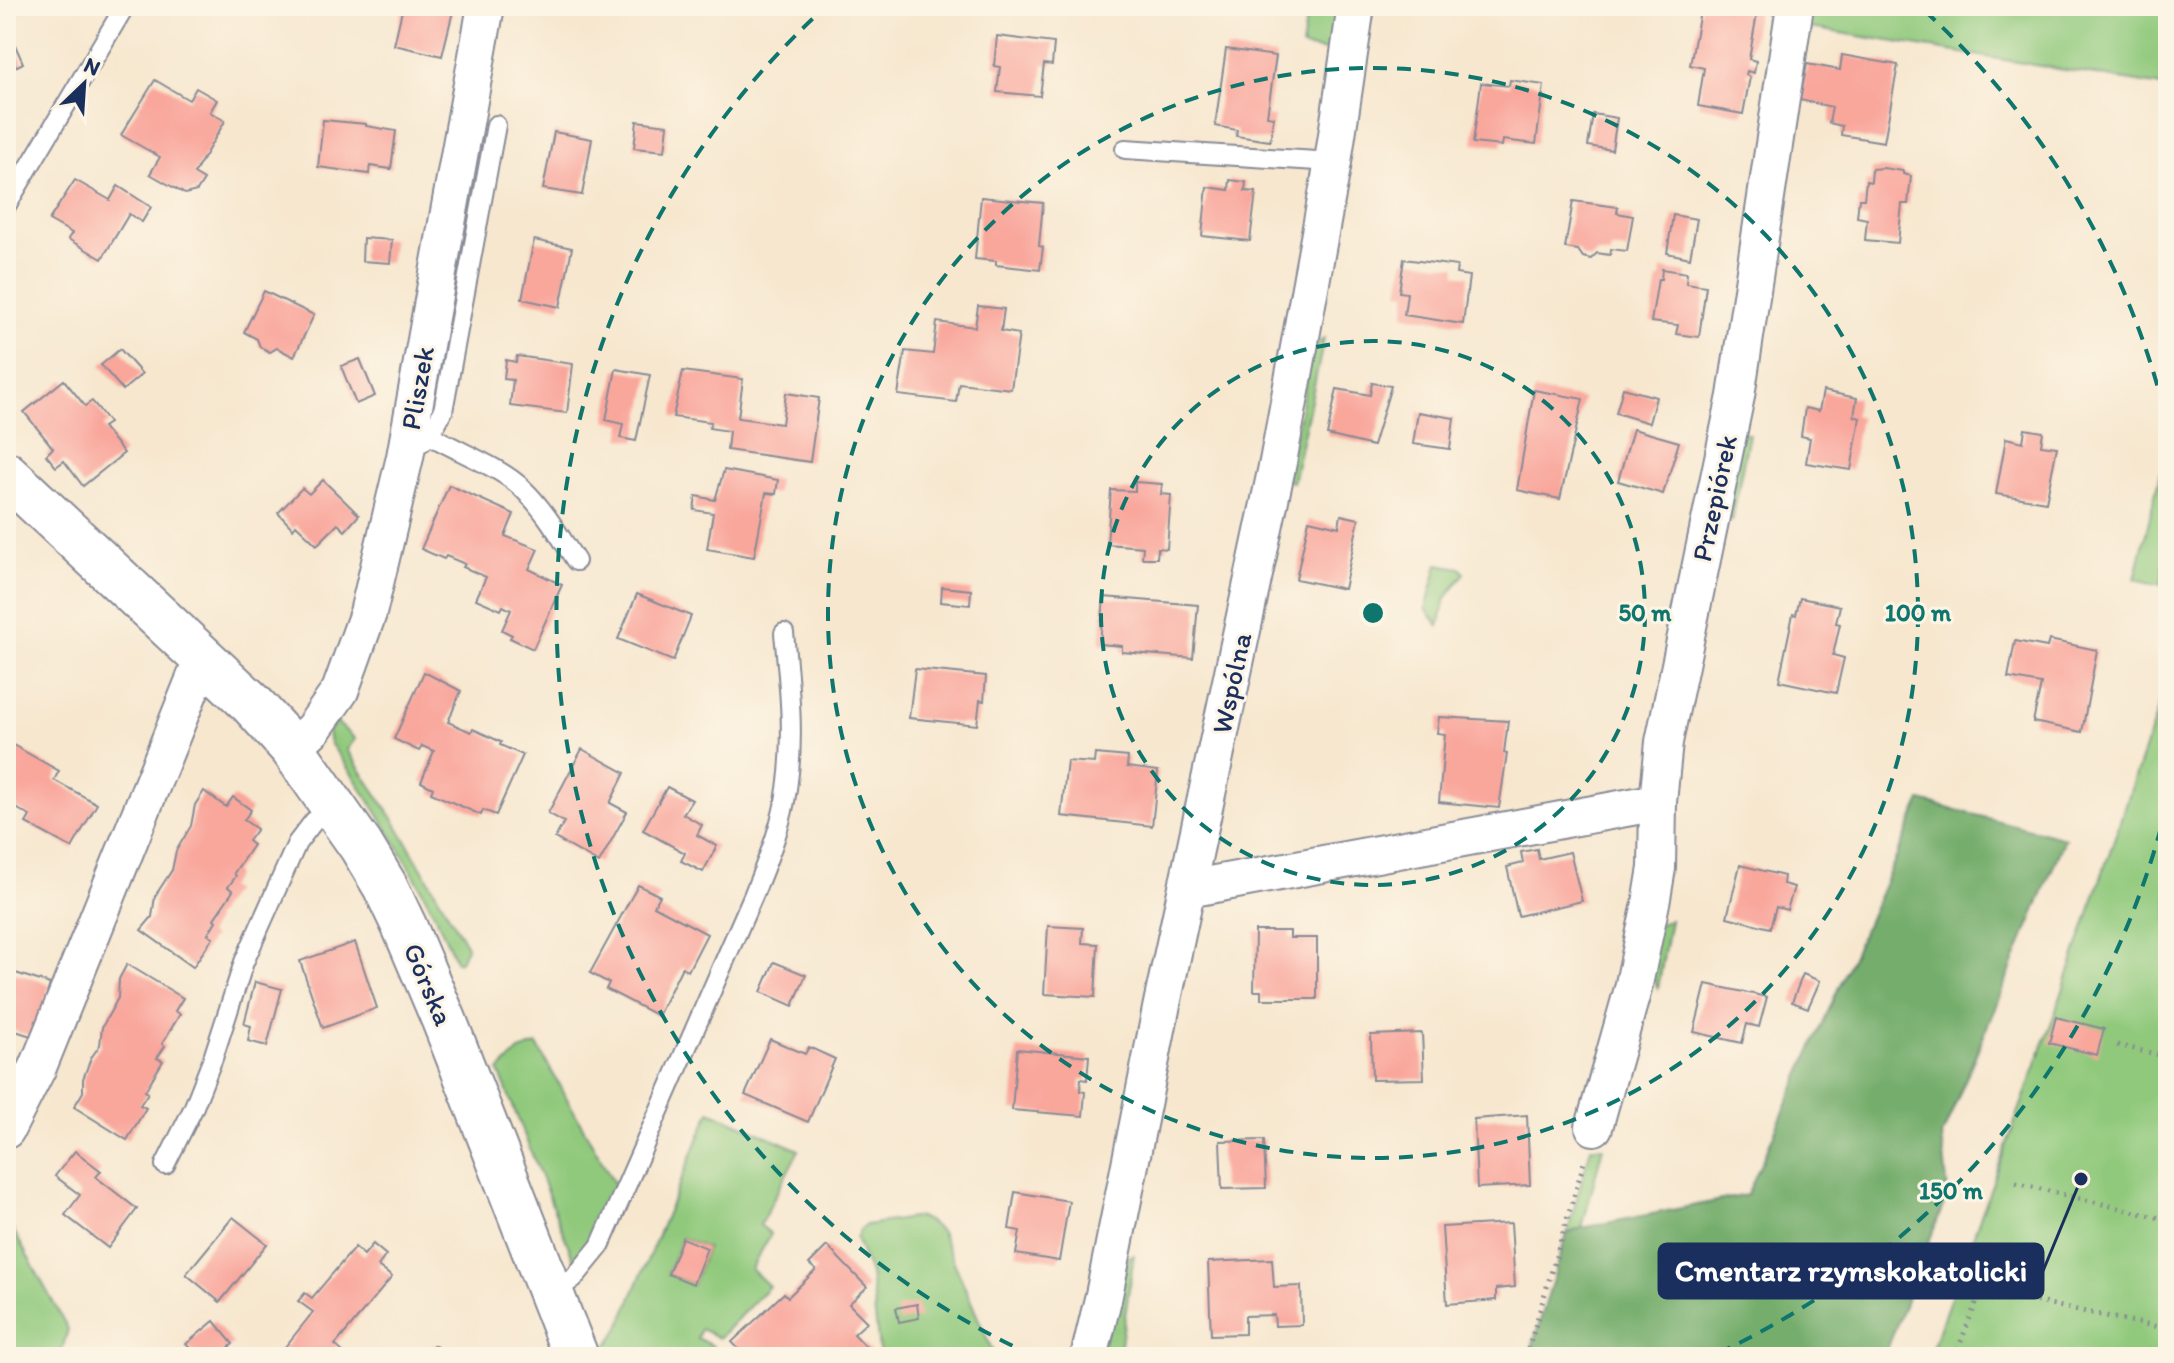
<svg xmlns="http://www.w3.org/2000/svg" width="2174" height="1363" font-family="Itim,sans-serif">
<style>
.green{fill:#90c97c;stroke:#567c6d;stroke-width:2;fill-rule:evenodd}
.forest{fill:#74ad6c;stroke:#486e65;stroke-width:2}
.building{fill:#f9a69b}
.lines{fill:none;stroke-linecap:round;stroke-linejoin:round}
.service-casing{stroke:#898b96;stroke-width:22}
.minor-casing{stroke:#898b96;stroke-width:40}
.tertiary-casing{stroke:#898b96;stroke-width:48}
.path{stroke:#898b96;stroke-width:5;stroke-dasharray:2 6;stroke-linecap:butt}
.service{stroke:#fff;stroke-width:18}
.minor{stroke:#fff;stroke-width:36}
.tertiary{stroke:#fff;stroke-width:44}
.ring{fill:none;stroke:#0f766e;stroke-width:4;stroke-dasharray:14 10}
.labels{text-anchor:middle;dominant-baseline:central;stroke-width:6;stroke-linejoin:round;paint-order:stroke}
.street-label{font-size:28px;fill:#1b2f5e;stroke:#fcf5e5}
.centre{fill:#0f766e;stroke:#fcf5e5;stroke-width:4}
.ring-label{font-size:24px;text-anchor:middle;font-weight:bold;fill:#0f766e;stroke:#fcf5e5;stroke-width:6;stroke-linejoin:round;paint-order:stroke}
.leader{fill:none;stroke:#1b2f5e;stroke-width:3}
.callout-dot{fill:#1b2f5e;stroke:#fcf5e5;stroke-width:3}
.callout{fill:#1b2f5e;stroke:#1b2f5e;stroke-width:3}
.callout-label{font-size:30px;text-anchor:middle;font-weight:bold;fill:#fff}
</style>
<rect width="100%" height="100%" fill="#fcf5e5"/>
<filter id="ink" filterUnits="userSpaceOnUse"><feTurbulence type="fractalNoise" baseFrequency=".0125" numOctaves="2"/><feDisplacementMap in="SourceGraphic" scale="16" xChannelSelector="R" yChannelSelector="G"/><feConvolveMatrix kernelMatrix="1 2 1 2 8 2 1 2 1" color-interpolation-filters="sRGB"/></filter>
<filter id="wash" filterUnits="userSpaceOnUse"><feTurbulence type="fractalNoise" baseFrequency=".006" numOctaves="4" result="noise"/><feDisplacementMap in="SourceGraphic" scale="32" xChannelSelector="R" yChannelSelector="G"/><feGaussianBlur stdDeviation="1.8" result="paint"/><feColorMatrix in="noise" values="0 0 0 0 0 0 0 0 0 0 0 0 0 0 0 0 0 1.4 0 .05"/><feComposite in="paint" operator="in"/></filter>
<g filter="url(#wash)">
<rect width="100%" height="100%" fill="#f7e7cf"/>
<g class="green">
<polygon points="1308,6 1345,6 1339,53 1302,47"/>
<polygon points="1806,6 2168,6 2168,87 1804,27"/>
<polygon points="1324,338 1320,358 1293,482 1286,480 1313,347"/>
<polygon points="1739,432 1749,434 1732,520 1717,520"/>
<polygon points="2161,470 2168,472 2168,525 2161,585 2135,579"/>
<polygon points="1438,564 1460,568 1465,573 1446,598 1439,626 1426,609"/>
<polygon points="2168,680 2168,1357 1929,1357 2059,1002"/>
<path d="M335,721L355,739L347,750L394,820L467,946L460,961L456,962C423,883 380,812 330,743L328,733Z"/>
<polygon points="1670,920 1658,988 1650,974 1655,926"/>
<polygon points="537,1045 618,1190 591,1247 576,1265 499,1071 519,1051"/>
<path d="M710,1111L799,1150L760,1225L771,1234L751,1269L769,1286L719,1338L701,1329L697,1338L713,1346L711,1349L719,1357H611L607,1346L619,1328ZM682,1238L707,1248L693,1284L668,1274Z"/>
<polygon points="1591,1147 1603,1147 1582,1228 1567,1234"/>
<polygon points="6,1217 68,1329 60,1357 6,1357"/>
<polygon points="919,1217 931,1223 941,1232 995,1357 880,1357 870,1274 856,1238 860,1230 866,1225"/>
<polygon points="1134,1255 1119,1357 1099,1357 1129,1257"/>
</g>
<polygon class="forest" points="1921,801 2065,838 1942,1136 1948,1193 1884,1357 1529,1357 1567,1234 1582,1228 1747,1195"/>
<g id="blocks">
<g class="building">
<polygon points="403,6 454,7 442,56 394,45"/>
<polygon points="1701,6 1758,8 1749,59 1756,61 1754,73 1747,71 1746,75 1750,77 1743,114 1698,106 1704,68 1690,65"/>
<polygon points="11,36 23,63 6,72 6,39"/>
<polygon points="997,36 1054,43 1052,65 1044,64 1040,96 997,92 1000,67 994,66"/>
<polygon points="1226,49 1276,56 1267,116 1274,117 1270,141 1236,136 1237,130 1215,126"/>
<polygon points="1842,55 1898,65 1884,142 1841,135 1842,126 1829,123 1832,107 1800,100 1807,64 1840,70"/>
<polygon points="155,80 189,100 196,88 217,100 210,112 225,121 194,174 204,180 197,191 185,194 150,174 160,157 121,135"/>
<polygon points="1510,80 1544,85 1536,144 1503,140 1502,146 1473,143 1481,83 1509,86"/>
<polygon points="1593,114 1617,118 1612,150 1588,146"/>
<polygon points="323,120 366,124 366,126 396,131 391,169 370,166 369,174 318,167"/>
<polygon points="637,121 668,125 665,151 634,148"/>
<polygon points="554,132 592,139 582,195 543,189"/>
<polygon points="1883,168 1903,171 1903,174 1911,176 1908,204 1902,204 1898,243 1865,240 1867,219 1857,217 1859,199 1864,199 1866,181 1871,182 1872,169"/>
<polygon points="75,180 110,200 118,186 151,207 142,222 129,214 102,259 68,239 72,233 49,220"/>
<polygon points="1230,180 1246,182 1245,191 1256,192 1250,241 1202,236 1207,187 1229,190"/>
<polygon points="981,197 1043,203 1039,246 1043,247 1040,270 996,265 996,261 975,259"/>
<polygon points="1573,201 1618,207 1617,213 1633,216 1627,251 1611,249 1610,255 1597,253 1591,259 1583,257 1578,250 1565,248"/>
<polygon points="1673,215 1697,219 1690,258 1667,253"/>
<polygon points="363,238 392,240 390,263 362,261"/>
<polygon points="534,240 572,248 560,307 522,299"/>
<polygon points="1404,259 1457,266 1456,274 1469,276 1463,324 1404,315 1407,293 1399,292"/>
<polygon points="1662,269 1687,273 1686,283 1706,286 1699,337 1676,334 1678,325 1651,322 1658,279 1661,279"/>
<polygon points="264,291 314,315 294,357 277,348 270,352 260,347 257,339 244,332"/>
<polygon points="978,306 1004,309 1001,331 1019,334 1011,389 959,383 956,402 898,395 905,351 933,354 937,322 975,327"/>
<polygon points="120,349 142,374 123,390 101,365"/>
<polygon points="517,356 573,364 567,413 510,406 513,380 504,379 506,360 516,362"/>
<polygon points="360,359 375,396 356,404 341,366"/>
<polygon points="616,369 650,375 636,441 620,438 623,424 606,420"/>
<polygon points="683,371 743,379 738,418 782,424 786,393 819,398 810,462 727,450 729,431 709,428 711,422 673,417"/>
<polygon points="64,380 85,406 92,401 98,408 109,423 103,427 124,453 83,486 64,461 56,467 46,455 53,448 24,412"/>
<polygon points="1372,383 1391,386 1373,446 1327,435 1337,389 1370,395"/>
<polygon points="1623,388 1656,397 1649,423 1616,413"/>
<polygon points="1534,390 1583,399 1560,499 1517,490"/>
<polygon points="1823,391 1857,398 1854,416 1860,418 1851,470 1806,463 1810,438 1801,436 1805,408 1819,411"/>
<polygon points="1418,412 1454,418 1450,449 1413,444"/>
<polygon points="1633,429 1679,442 1663,494 1618,481"/>
<polygon points="2025,429 2043,432 2041,445 2057,447 2046,502 1996,494 2006,438 2023,442"/>
<polygon points="724,470 778,480 776,494 766,493 754,557 707,549 713,513 694,510 696,496 715,500"/>
<polygon points="323,480 359,515 345,531 338,524 317,545 296,525 293,529 278,513 302,488 309,494"/>
<polygon points="1135,482 1162,484 1161,494 1171,495 1167,549 1158,548 1157,558 1142,558 1143,547 1107,544 1111,490 1135,491"/>
<polygon points="449,485 514,514 505,536 538,549 529,569 562,585 533,649 510,638 512,635 502,630 511,610 503,606 501,610 476,599 486,577 463,567 465,564 446,556 444,559 421,549"/>
<polygon points="1341,515 1359,519 1344,589 1296,579 1309,520 1339,527"/>
<polygon points="942,587 971,590 970,605 941,602"/>
<polygon points="637,594 691,616 673,661 618,639"/>
<polygon points="1104,597 1198,605 1193,658 1122,652 1122,646 1100,644"/>
<polygon points="1800,598 1840,606 1836,623 1840,624 1833,655 1844,658 1836,693 1779,681 1793,614 1796,615"/>
<polygon points="2049,640 2097,650 2082,732 2033,722 2041,684 2008,678 2015,641 2047,647"/>
<polygon points="915,669 986,676 984,701 980,700 977,725 909,718"/>
<polygon points="424,672 461,691 448,722 471,732 473,729 486,735 501,742 500,745 523,755 496,815 483,810 481,815 431,793 433,788 421,782 434,751 422,746 419,751 394,739"/>
<polygon points="1439,717 1508,721 1504,753 1507,754 1499,808 1439,802 1445,734 1437,733"/>
<polygon points="6,741 59,771 54,780 97,804 72,848 26,823 30,816 6,802 6,771 9,766 6,764"/>
<polygon points="582,749 625,773 610,803 627,812 599,863 555,838 564,822 548,813"/>
<polygon points="1095,754 1128,757 1127,767 1158,771 1152,826 1061,816 1067,761 1094,763"/>
<polygon points="667,787 692,800 683,814 702,825 697,835 717,846 703,872 681,861 685,853 643,830"/>
<polygon points="204,791 226,807 233,797 251,810 244,820 257,829 248,841 253,845 234,873 236,876 228,887 233,891 214,919 216,921 208,934 213,937 193,967 141,930 152,917 155,896 172,870 176,851 191,826 195,805"/>
<polygon points="1537,849 1539,859 1570,852 1582,901 1518,916 1507,867 1523,863 1521,852"/>
<polygon points="1740,865 1784,876 1783,884 1794,887 1787,910 1776,907 1770,928 1727,917"/>
<polygon points="638,885 660,896 654,906 707,934 688,971 682,967 658,1016 606,989 609,983 590,973"/>
<polygon points="1048,926 1083,928 1082,943 1098,944 1095,997 1044,994"/>
<polygon points="1255,931 1290,931 1290,938 1317,938 1317,999 1261,999 1261,991 1254,991"/>
<polygon points="355,942 377,1008 323,1028 300,961"/>
<polygon points="774,962 806,975 793,1006 761,992"/>
<polygon points="127,964 183,998 175,1011 180,1014 162,1044 165,1046 157,1058 163,1061 145,1091 148,1093 140,1105 146,1108 127,1140 74,1107 83,1092 83,1079 91,1058 100,1045 102,1027 118,998 119,979"/>
<polygon points="6,970 50,984 34,1037 6,1028"/>
<polygon points="1803,974 1820,981 1808,1008 1792,1002"/>
<polygon points="255,982 282,989 267,1046 248,1041 251,1026 244,1024"/>
<polygon points="1706,984 1767,997 1759,1027 1747,1024 1742,1043 1694,1032"/>
<polygon points="2056,1017 2104,1029 2097,1055 2049,1043"/>
<polygon points="1422,1033 1424,1079 1372,1080 1371,1035"/>
<polygon points="770,1039 805,1054 809,1047 835,1059 808,1122 745,1095"/>
<polygon points="1017,1049 1089,1056 1087,1080 1081,1079 1080,1091 1085,1092 1083,1116 1012,1110"/>
<polygon points="1527,1115 1530,1185 1477,1188 1474,1119"/>
<polygon points="1264,1140 1266,1188 1222,1189 1220,1141"/>
<polygon points="75,1151 101,1171 96,1177 137,1209 108,1248 65,1215 80,1195 55,1176"/>
<polygon points="1015,1192 1069,1201 1059,1261 1016,1254 1020,1231 1009,1229"/>
<polygon points="233,1217 267,1244 220,1302 186,1274"/>
<polygon points="1511,1223 1515,1287 1496,1289 1496,1300 1447,1304 1442,1227"/>
<polygon points="682,1238 707,1248 693,1284 668,1274"/>
<polygon points="373,1244 386,1255 378,1266 392,1277 335,1345 343,1352 339,1357 288,1357 281,1352 313,1312 298,1301 305,1293 312,1298 355,1247 364,1255"/>
<polygon points="827,1246 867,1287 849,1304 867,1322 854,1334 872,1353 872,1357 787,1357 783,1353 778,1357 746,1357 732,1342 784,1293 788,1297 816,1270 809,1264"/>
<polygon points="1272,1259 1274,1287 1301,1286 1302,1325 1275,1326 1274,1315 1245,1316 1245,1334 1211,1335 1208,1262"/>
<polygon points="917,1304 919,1318 899,1322 896,1308"/>
<polygon points="214,1321 233,1344 218,1357 198,1357 186,1344"/>
<polygon points="433,1345 456,1357 426,1357"/>
</g>
</g>
</g>
<g filter="url(#ink)">
<use href="#blocks" fill-opacity="0" stroke="#898b96" stroke-width="2"/>
<g class="lines">
<g class="service-casing">
<g id="service">
<polyline points="1125,149 1333,162"/>
<polyline points="6,206 125,6"/>
<polyline points="430,435 443,411 496,125"/>
<path d="M422,442L430,435C458,452 501,467 523,489C545,510 560,537 576,561"/>
<polyline points="165,1165 193,1109 213,1058 244,962 297,843 314,821 335,807"/>
<path d="M551,1295L574,1278L600,1246L753,896C767,861 782,826 787,789C795,737 789,684 784,633"/>
</g>
</g>
<g class="minor-casing">
<g id="minor">
<polyline points="292,748 313,729 340,691 368,613 405,457 486,6"/>
<polyline points="1188,889 1658,802"/>
<polyline points="1594,1127 1633,989 1652,898 1657,868 1658,802 1664,742 1736,396 1795,6"/>
<polyline points="6,1130 38,1067 203,658"/>
<polyline points="1089,1357 1104,1295 1162,1004 1278,462 1333,162 1356,6"/>
</g>
</g>
<g class="tertiary-casing">
<polyline id="tertiary" points="6,474 252,704 292,748 361,846 385,886 405,928 444,1020 576,1357"/>
</g>
<g class="path">
<polyline points="2117,1045 2168,1057"/>
<polyline points="2016,1183 2168,1220"/>
<polyline points="1957,1351 1975,1357"/>
<polyline points="1526,1357 1585,1159"/>
<polyline points="1955,1357 1981,1290 2168,1329"/>
</g>
<use href="#service" class="service"/>
<use href="#minor" class="minor"/>
<use href="#tertiary" class="tertiary"/>
</g>
</g>
<g class="ring">
<circle cx="1373" cy="613" r="272"/>
<circle cx="1373" cy="613" r="545"/>
<path d="M2167 804A817 817 0 0 1 1712 1356M1034 1356A817 817 0 0 1 821 11M1925 11A817 817 0 0 1 2167 422"/>
</g>
<g class="labels">
<g class="street-label">
<text transform="translate(417 388) rotate(-80)">Pliszek</text>
<text transform="translate(1714 498) rotate(-78)">Przepiórek</text>
<text transform="translate(1231 683) rotate(-78)">Wspólna</text>
<text transform="translate(429 984) rotate(67)">Górska</text>
</g>
</g>
<circle cx="1373" cy="613" r="12" class="centre"/>
<g class="ring-label">
<text x="1645" y="621">50 m</text>
<text x="1918" y="621">100 m</text>
<text x="1951" y="1199">150 m</text>
</g>
<path class="leader" d="M2081 1179L2043 1271"/>
<circle class="callout-dot" cx="2081" cy="1179" r="8"/>
<rect class="callout" x="1659" y="1244" width="384" height="54" rx="8"/>
<g class="callout-label">
<text x="1851" y="1281">Cmentarz rzymskokatolicki</text>
</g>
<rect width="2174" height="1363" fill="none" stroke="#fcf5e5" stroke-width="32"/>
<g transform="translate(84 84) rotate(25)" stroke="#fcf5e5" stroke-width="6" paint-order="stroke">
<path d="M0-6L14 30L0 20L-14 30Z" fill="#1b2f5e"/>
<text y="-12" font-size="22" font-weight="bold" text-anchor="middle" fill="#1b2f5e">N</text>
</g>
</svg>
